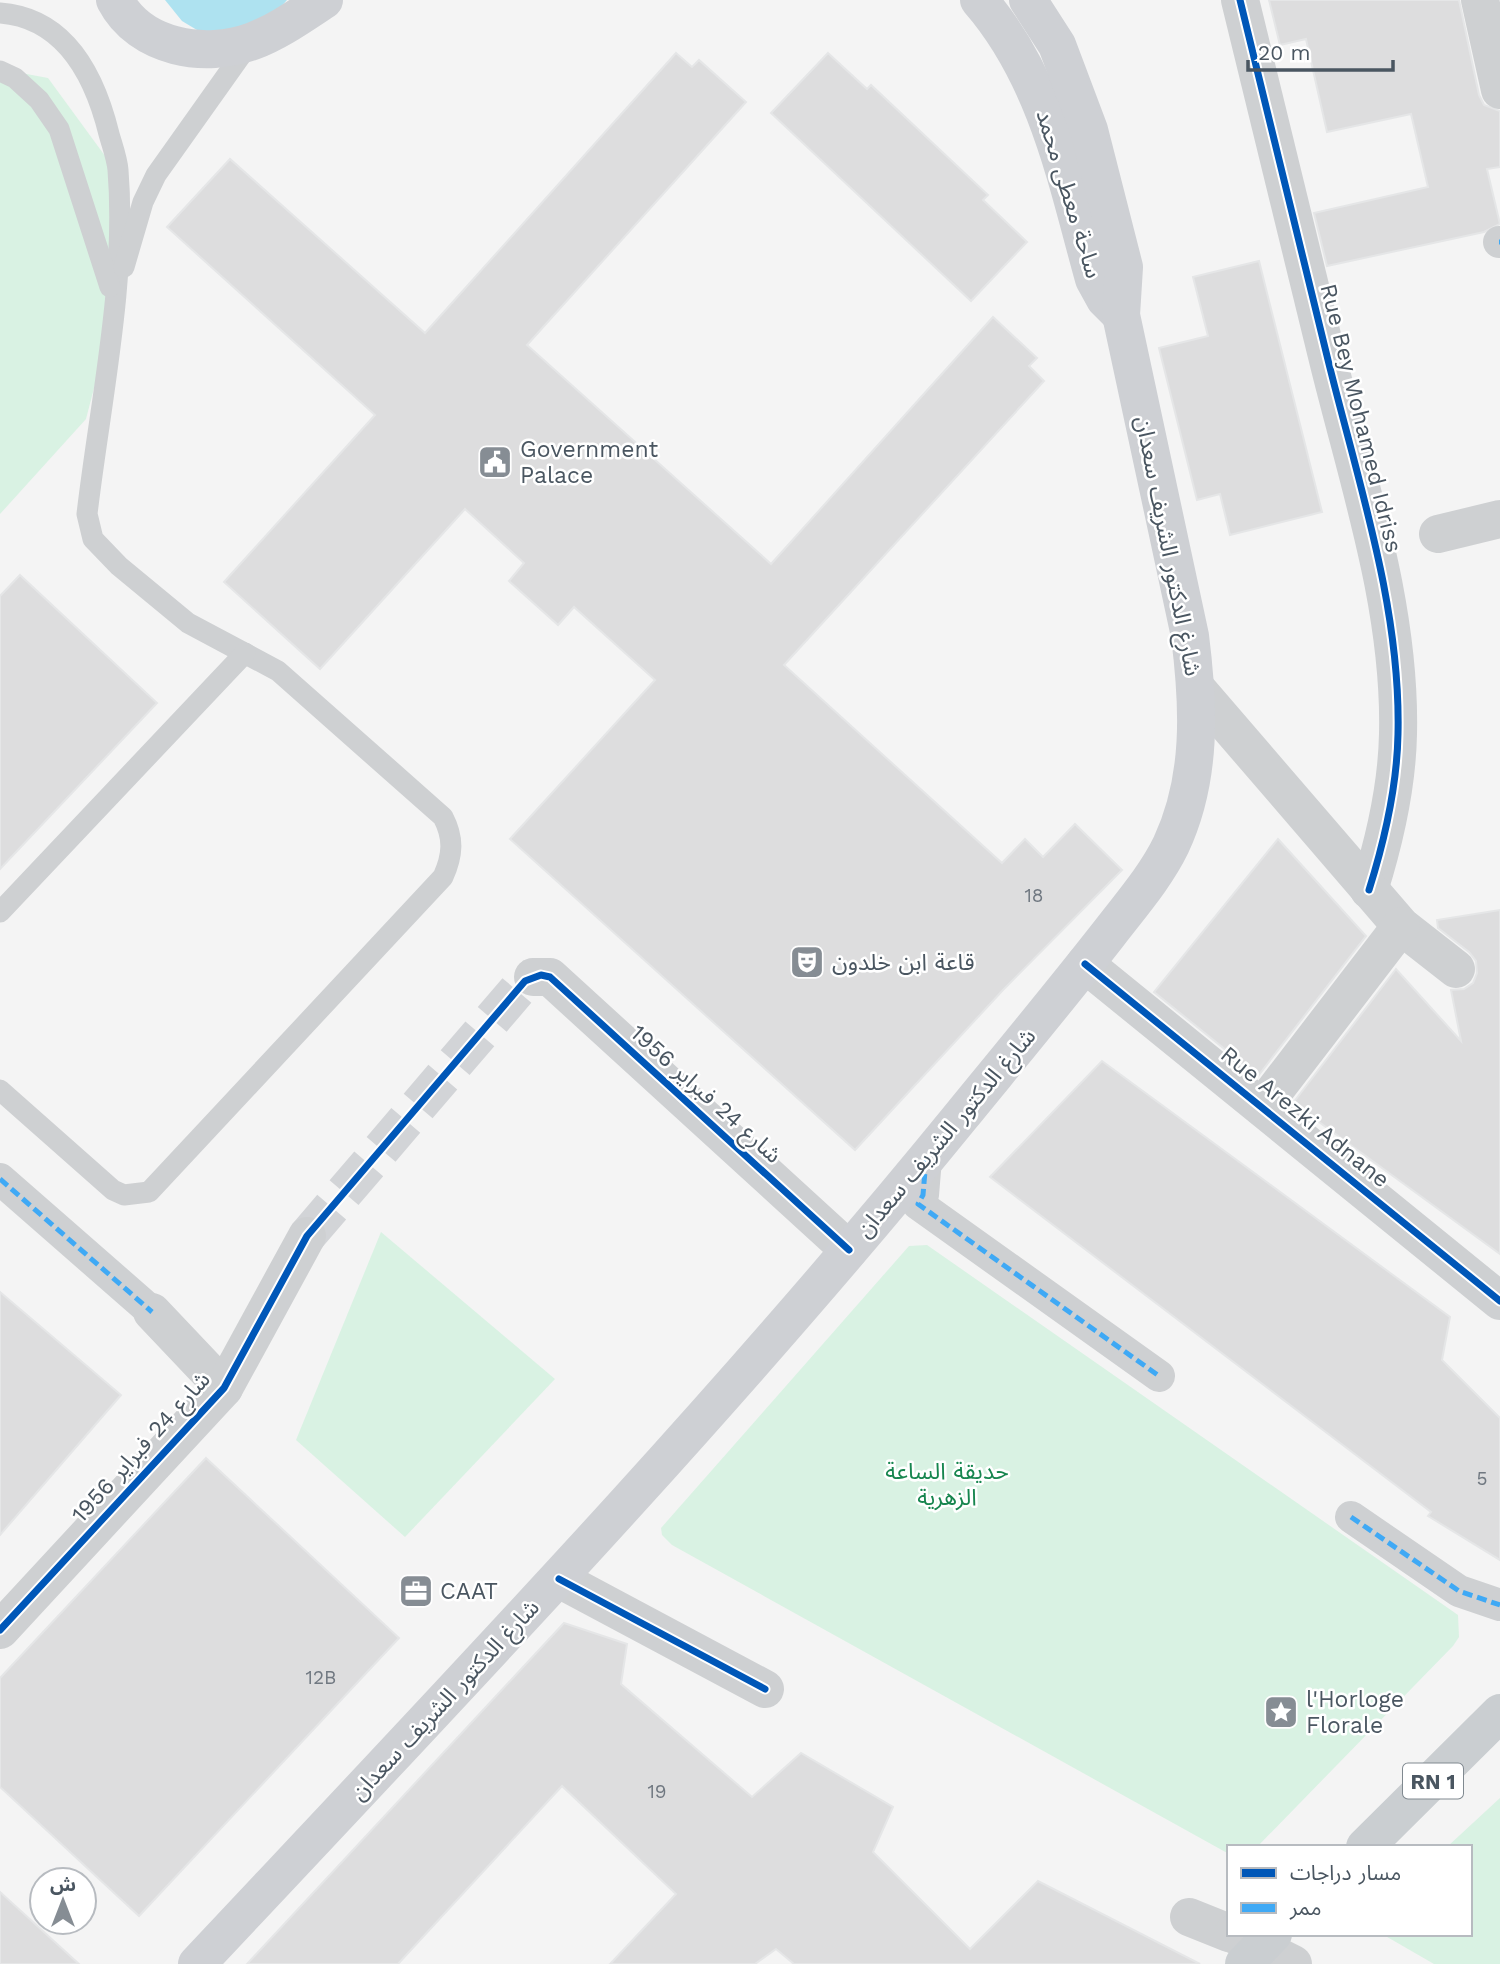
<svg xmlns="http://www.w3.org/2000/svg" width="1500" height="1964" font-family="'Work Sans','Noto Sans Arabic',sans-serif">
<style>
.green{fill:#d9f2e3}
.water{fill:#aee2f0}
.building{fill:#ddddde;stroke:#e5e6e7;stroke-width:2}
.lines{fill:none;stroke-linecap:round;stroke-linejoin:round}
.minor-tunnel{stroke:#d2d4d7;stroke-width:38;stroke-dasharray:38 19;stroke-linecap:butt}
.service{stroke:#ced0d2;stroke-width:21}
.pedestrian{stroke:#ced0d2;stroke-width:32}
.minor{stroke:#ced0d2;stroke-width:38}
.secondary{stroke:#ced0d4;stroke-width:38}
.primary{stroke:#caced1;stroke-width:38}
.quiet{stroke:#3fa9f5;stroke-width:5;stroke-dasharray:10 5;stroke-linecap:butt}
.cycleway-casing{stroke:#fff;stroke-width:11}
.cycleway{stroke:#0057b8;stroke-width:7}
.labels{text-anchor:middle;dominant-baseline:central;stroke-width:5;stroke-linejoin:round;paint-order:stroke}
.number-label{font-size:19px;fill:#707881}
.shield{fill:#fff;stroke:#808990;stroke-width:2}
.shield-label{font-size:21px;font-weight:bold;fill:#4a5661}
.street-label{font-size:23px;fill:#4a5661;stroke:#fff}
.poi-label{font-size:23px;fill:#4a5661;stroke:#fff;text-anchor:start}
.park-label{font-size:23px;fill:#17864f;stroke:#fff}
</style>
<rect width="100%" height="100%" fill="#f4f4f4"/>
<g class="green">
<polygon points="0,69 48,78 108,160 120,254 108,334 86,419 0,514"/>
<polygon points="381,1232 555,1379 405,1537 296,1440"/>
<polygon points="927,1245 1458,1615 1459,1637 1453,1646 1257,1847 1229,1847 1229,1854 672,1545 662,1535 661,1528 909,1246"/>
<polygon points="1500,1798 1500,1964 1434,1964 1382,1934 1470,1934 1470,1847 1447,1847"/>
</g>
<polygon class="water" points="165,0 287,0 267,23 202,33 182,21"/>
<g class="building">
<polygon points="1269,0 1459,0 1479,95 1484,105 1500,111 1500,167 1487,169 1500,224 1484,232 1327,266 1314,213 1428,187 1411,114 1327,132 1306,39 1280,45"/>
<polygon points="676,53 692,67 699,60 746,102 527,345 771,564 993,317 1037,358 1029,366 1044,381 784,665 1002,863 1025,839 1043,857 1075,824 1122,870 1003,990 855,1150 510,839 655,680 574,607 558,625 509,581 524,563 465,509 320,669 224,582 375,415 167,227 230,159 425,333"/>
<polygon points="828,53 867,89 871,85 988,195 983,200 1027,242 971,301 771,113"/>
<polygon points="1259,261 1322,512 1230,535 1220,494 1197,500 1159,348 1208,336 1193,277"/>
<polygon points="20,575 157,703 0,869 0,596"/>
<polygon points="1278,839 1366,936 1258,1076 1154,992"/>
<polygon points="1500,910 1500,1254 1293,1103 1396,969 1461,1041 1451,990 1464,989 1473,983 1477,973 1476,961 1469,952 1438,928 1437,920"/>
<polygon points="1102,1061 1450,1317 1442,1360 1500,1418 1500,1560 1428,1516 1431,1512 990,1177"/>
<polygon points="0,1292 121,1395 0,1535"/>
<polygon points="206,1458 399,1638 139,1916 0,1787 0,1678"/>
<polygon points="564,1623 627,1644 621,1684 752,1797 801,1753 893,1807 873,1852 970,1949 1038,1881 1200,1964 794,1964 776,1949 755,1964 610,1964 676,1894 562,1786 398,1964 247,1964"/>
<polygon points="0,1892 79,1964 0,1964"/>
</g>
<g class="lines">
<polyline class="minor-tunnel" points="307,1236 525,981 533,977"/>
<g class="service">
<path d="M0,13C66,18 95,77 109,134C112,145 117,158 118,170C127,282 100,403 87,514L93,539L119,566L188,623L278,671L443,817C454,838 453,855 443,877L149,1192L124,1195L113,1190L0,1090"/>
<polyline points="0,71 15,78 39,100 59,129 110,287"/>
<polyline points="124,267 143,202 156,175 249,44"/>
<polyline points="0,912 245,653"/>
</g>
<g class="pedestrian">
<polyline points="1499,242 1500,242"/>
<polyline points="926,1159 923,1195 918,1204 1159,1376"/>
<polyline points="0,1179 152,1312"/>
<polyline points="1351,1517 1459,1591 1500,1605"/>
</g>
<g class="minor">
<path d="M1240,0C1269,120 1298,240 1328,360C1358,482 1401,608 1398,734C1397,788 1385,839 1369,890"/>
<polyline points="1480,0 1500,90"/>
<polyline points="1438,534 1500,519"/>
<polyline points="1196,688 1401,926 1456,969"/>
<polyline points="1085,964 1500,1301"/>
<polyline points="533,977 550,977 849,1250"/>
<polyline points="1262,1107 1401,926"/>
<polyline points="152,1312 224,1388"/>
<polyline points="559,1579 765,1689"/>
<polyline points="0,1630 224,1388 307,1236"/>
<polyline points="1189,1917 1229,1933"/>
<polyline points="1233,1934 1293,1964"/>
</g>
<g class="secondary">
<path d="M115,0C140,48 205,59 253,41C279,31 301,15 324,0"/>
<path d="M979,0C1047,78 1067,182 1094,279L1105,299L1121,315"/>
<path d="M197,1964C458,1686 722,1410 962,1115C1011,1055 1060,996 1107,936C1129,907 1155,878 1171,845C1202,779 1199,707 1190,636L1121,315L1124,267L1089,130L1057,45L1028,0"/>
</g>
<g class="primary">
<polyline points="1365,1847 1500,1713"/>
<polyline points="1244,1964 1273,1934"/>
</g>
<g class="quiet">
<polyline points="1499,242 1500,242"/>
<polyline points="926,1159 923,1195 918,1204 1159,1376"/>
<polyline points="0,1179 152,1312"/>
<polyline points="1351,1517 1459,1591 1500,1605"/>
</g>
<g class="cycleway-casing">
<g id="cycleway">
<path d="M1240,0C1269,120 1298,240 1328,360C1358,482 1401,608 1398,734C1397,788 1385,839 1369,890"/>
<polyline points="1085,964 1500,1301"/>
<polyline points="559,1579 765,1689"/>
<polyline points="0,1630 224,1388 307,1236 525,981 541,975 550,977 849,1250"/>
</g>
</g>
<use href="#cycleway" class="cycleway"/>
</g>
<defs>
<g id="civic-square" transform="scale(1.75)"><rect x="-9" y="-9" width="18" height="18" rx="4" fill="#868d94" stroke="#fff"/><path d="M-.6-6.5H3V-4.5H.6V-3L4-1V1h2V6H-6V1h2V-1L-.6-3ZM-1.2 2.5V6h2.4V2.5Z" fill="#fff"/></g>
<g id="theatre-square" transform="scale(1.75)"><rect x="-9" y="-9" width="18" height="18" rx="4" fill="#868d94" stroke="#fff"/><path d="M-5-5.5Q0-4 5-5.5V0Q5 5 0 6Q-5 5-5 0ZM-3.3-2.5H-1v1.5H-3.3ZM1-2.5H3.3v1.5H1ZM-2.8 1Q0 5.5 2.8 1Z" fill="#fff"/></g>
<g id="office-square" transform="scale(1.75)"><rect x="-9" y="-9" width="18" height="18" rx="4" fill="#868d94" stroke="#fff"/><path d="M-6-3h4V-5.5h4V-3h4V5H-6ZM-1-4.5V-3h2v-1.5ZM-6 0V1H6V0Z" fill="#fff"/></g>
<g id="sight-square" transform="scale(1.75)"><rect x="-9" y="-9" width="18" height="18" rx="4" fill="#868d94" stroke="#fff"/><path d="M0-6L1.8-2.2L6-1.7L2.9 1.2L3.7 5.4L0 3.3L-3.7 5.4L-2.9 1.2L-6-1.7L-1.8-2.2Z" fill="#fff"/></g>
</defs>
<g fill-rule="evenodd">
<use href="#civic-square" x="495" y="462"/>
<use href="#theatre-square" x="807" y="962"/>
<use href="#office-square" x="416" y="1591"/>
<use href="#sight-square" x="1281" y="1712"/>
</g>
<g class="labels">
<g class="number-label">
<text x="1034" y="895">18</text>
<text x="1482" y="1478">5</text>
<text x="321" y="1677">12B</text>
<text x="657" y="1791">19</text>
</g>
<rect class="shield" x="1403" y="1763.5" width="60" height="35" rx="5"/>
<g class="shield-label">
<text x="1433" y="1781">RN 1</text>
</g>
<g class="street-label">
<text transform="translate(1069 194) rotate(73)">ساحة معطى محمد</text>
<text transform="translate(1361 418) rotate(76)">Rue Bey Mohamed Idriss</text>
<text transform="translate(1168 546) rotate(79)">شارغ الدكتور الشريف سعدان</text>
<text transform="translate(706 1094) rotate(42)">شارع 24 فبراير 1956</text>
<text transform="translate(1305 1117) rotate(39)">Rue Arezki Adnane</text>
<text transform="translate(946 1133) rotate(-50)">شارغ الدكتور الشريف سعدان</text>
<text transform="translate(141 1447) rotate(-48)">شارع 24 فبراير 1956</text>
<text transform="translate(445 1700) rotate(-47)">شارغ الدكتور الشريف سعدان</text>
</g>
<g class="poi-label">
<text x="520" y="449">Government<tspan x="520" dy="26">Palace</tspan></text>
<text x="832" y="962">قاعة ابن خلدون</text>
<text x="440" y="1591">CAAT</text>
<text x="1306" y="1699">l'Horloge<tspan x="1306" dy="26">Florale</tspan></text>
</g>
<g class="park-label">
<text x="947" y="1471">حديقة الساعة<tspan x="947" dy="26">الزهرية</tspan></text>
</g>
</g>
<rect x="1227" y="1845" width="245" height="91" fill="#ffffff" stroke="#b7bbc0" stroke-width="2"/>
<rect x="1241" y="1868" width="35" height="10" fill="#0057b8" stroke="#b7bbc0" stroke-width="2"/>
<text x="1290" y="1880" font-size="21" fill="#4a5661">مسار دراجات</text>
<rect x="1241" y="1903" width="35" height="10" fill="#3fa9f5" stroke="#b7bbc0" stroke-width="2"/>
<text x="1290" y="1915" font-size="21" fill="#4a5661">ممر</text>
<g transform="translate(63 1901)"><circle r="33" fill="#ffffff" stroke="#b7bbc0" stroke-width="2"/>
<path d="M0-5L12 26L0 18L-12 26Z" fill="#868d94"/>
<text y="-10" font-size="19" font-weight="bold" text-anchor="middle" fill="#4a5661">ش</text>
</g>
<path d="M1248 60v10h145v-10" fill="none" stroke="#4a5661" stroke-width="3.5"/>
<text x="1258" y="60" font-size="21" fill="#4a5661" stroke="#ffffff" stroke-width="5" paint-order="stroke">20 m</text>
</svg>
